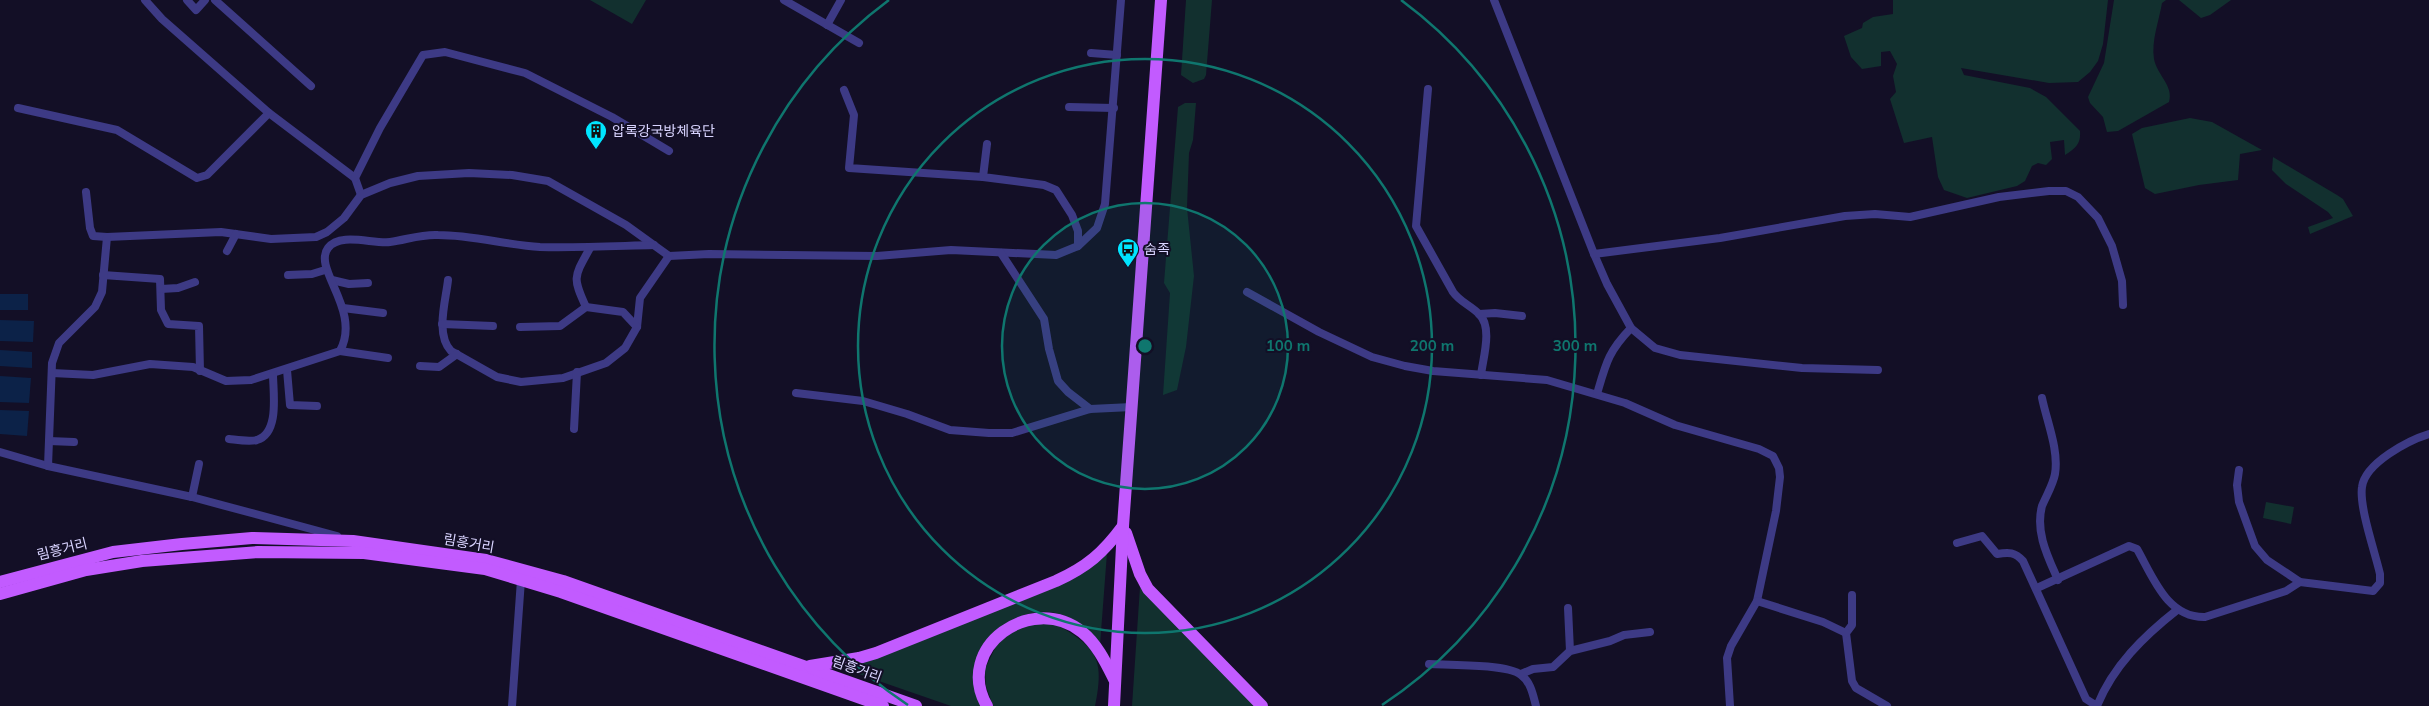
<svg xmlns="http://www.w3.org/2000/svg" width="2429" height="706" font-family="Mulish,'Noto Sans KR',sans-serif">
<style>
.green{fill:#12302f}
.water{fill:#0c2248}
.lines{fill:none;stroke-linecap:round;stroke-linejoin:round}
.minor{stroke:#3d3a85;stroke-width:8}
.primary{stroke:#c25bff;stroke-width:12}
.ring{fill:none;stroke:#0f766e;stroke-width:2.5}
.labels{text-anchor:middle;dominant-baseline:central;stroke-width:4;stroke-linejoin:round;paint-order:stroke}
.poi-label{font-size:14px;fill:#d9d4ff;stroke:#130f26;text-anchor:start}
.street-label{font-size:14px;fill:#d9d4ff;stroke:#130f26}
.centre{fill:#0f766e;stroke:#130f26;stroke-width:2.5}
.ring-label{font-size:15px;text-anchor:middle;font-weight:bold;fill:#0f766e;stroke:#130f26;stroke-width:4;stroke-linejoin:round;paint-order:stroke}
</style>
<rect width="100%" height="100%" fill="#130f26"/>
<g class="green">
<polygon points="590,0 646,0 632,24"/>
<polygon points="1186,0 1212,0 1206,75 1204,79 1193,83 1181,75"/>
<path d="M1893,0H2108L2103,44L2098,61L2090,72L2078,82L2049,83L1961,68L1964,75L2030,88L2046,97L2080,131C2081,144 2076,148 2065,155L2064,140L2050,142L2052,159L2046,165L2038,163L2032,166L2025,181L2017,186L1967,198L1944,190L1938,177L1932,137L1904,143L1890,99L1896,92L1893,76L1897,64L1890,51L1881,52V66L1862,69L1851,57L1844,36L1862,28L1863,23L1873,17L1893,14Z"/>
<path d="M2114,0H2166L2162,3C2159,21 2151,41 2154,59C2157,75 2174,86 2169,102L2118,131L2107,132L2103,117L2090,103L2088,97L2104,63Z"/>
<polygon points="2179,0 2231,0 2210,15 2201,18"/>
<polygon points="1185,103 1196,103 1193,140 1189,153 1187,208 1194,276 1186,347 1177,390 1163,395 1170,293 1164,283 1178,107"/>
<polygon points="2190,118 2212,122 2262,150 2240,154 2238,180 2199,185 2155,194 2145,188 2132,134 2142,128"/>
<polygon points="2273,157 2337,195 2343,199 2353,216 2310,234 2308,227 2333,218 2328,212 2286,184 2272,170"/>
<polygon points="2266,502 2294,507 2291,524 2263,518"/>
<path d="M1107,553L1100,645C1090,637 1079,623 1067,617C1041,604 1007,617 989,638L982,706H951L847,670L844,667L877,657Z"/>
<polygon points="1140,587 1256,706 1132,706"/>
<path d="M1054,623C1096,647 1105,657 1095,706H993L986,686L985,669L997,644L1022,625Z"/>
</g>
<g class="water">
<rect x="0" y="294" width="28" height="16"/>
<polygon points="0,320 34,321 33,342 0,341"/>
<polygon points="0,350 32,352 32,368 0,366"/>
<polygon points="0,376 31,378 29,403 0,402"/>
<polygon points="0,410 29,411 27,436 0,434"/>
</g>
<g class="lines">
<g class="minor">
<polyline points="145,0 162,19 269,113 355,178 361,195"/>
<polyline points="187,0 196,10 205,0"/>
<polyline points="215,0 311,86"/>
<polyline points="784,0 859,43"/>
<polyline points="1494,0 1594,254 1607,284 1631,328 1655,348 1680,355 1802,368 1878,370"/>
<polyline points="827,25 841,0"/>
<polyline points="1091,53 1117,55"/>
<path d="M1428,89L1416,226L1453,292C1460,302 1470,305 1479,314C1493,327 1483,358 1481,375"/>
<polyline points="844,90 854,115 849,168 983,177"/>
<polyline points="1069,107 1114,108"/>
<polyline points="18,108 117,130 197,178 207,175 269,113"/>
<polyline points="355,178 380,128 423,55 445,52 525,73 612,117 669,151"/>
<polyline points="86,192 90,228 93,236 107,237 221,232 271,239 316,237 327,232 344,218 361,195 390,183 418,176 469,173 512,175 548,181 626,225 669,256 709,254 877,256 951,250 1056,255 1078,246 1078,231 1072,215 1056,190 1044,185 983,177 987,144"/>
<polyline points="1078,246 1097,228 1105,204 1121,0"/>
<polyline points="227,251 236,234"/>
<polyline points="1001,253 1044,319 1049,349 1058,381 1068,392 1090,409"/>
<polyline points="1594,254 1720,238 1845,216 1875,214 1910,217 1999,197 2049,191 2066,191 2078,197 2098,218 2112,246 2122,281 2123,305"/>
<polyline points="103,275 160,279 161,310 168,324 199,326 200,371"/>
<polyline points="288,275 312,274 325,270"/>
<polyline points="332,280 349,284 368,283"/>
<path d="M448,280C446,300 435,334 451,351L497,377L521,382L563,378L606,363L625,348L637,327L640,298L669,256"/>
<polyline points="161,289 178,288 195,282"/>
<polyline points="1247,292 1319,332 1372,357 1405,366 1433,371 1547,380 1625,403 1675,425 1759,449 1773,456 1779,468 1780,477 1776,511 1757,601 1731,646 1727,658 1730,706"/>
<path d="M586,307C572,277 574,277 590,248"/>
<polyline points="343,308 383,313"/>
<polyline points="1479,314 1495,313 1522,316"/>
<polyline points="442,324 493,326"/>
<polyline points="520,327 560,326 586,307 623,312 637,327"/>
<polyline points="340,351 388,358"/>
<polyline points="420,366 439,367 457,354"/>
<polyline points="287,370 290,405 317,406"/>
<path d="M52,373L93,375L150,364L193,367L226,381L251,380L340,351C362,310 312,269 328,248C340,232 372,244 390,242C406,240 421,234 438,235C473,235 506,245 540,247C578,248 616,246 654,245"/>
<polyline points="796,393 863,401 907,414 950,430 989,433 1012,433 1090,409 1132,407"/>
<path d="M1597,394C1606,363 1608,352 1631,328"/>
<path d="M2042,398C2047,422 2059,450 2055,474C2053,485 2046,496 2042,506C2035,532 2048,557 2058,580"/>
<polyline points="574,429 577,372"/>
<path d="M229,439C238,440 249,442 257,440C280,433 273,392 273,374"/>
<polyline points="49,441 74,442"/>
<polyline points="0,452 48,466 192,497 337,536"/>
<polyline points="48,466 52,363 59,343 95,307 102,292 107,237"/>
<path d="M2239,470L2237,485L2239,502L2255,546L2267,560L2300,582L2373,591L2380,583V574C2375,552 2359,507 2362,487C2365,463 2409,440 2429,434"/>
<polyline points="192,497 199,464"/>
<path d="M1957,543L1982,536L1997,554C2009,552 2015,552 2023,561L2086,699L2097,706"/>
<path d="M2037,588L2129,546L2137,549C2153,577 2167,618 2205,617L2286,591L2300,582"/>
<polyline points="1852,595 1852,625 1846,633 1852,681 1856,688 1887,706"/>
<polyline points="1757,601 1823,622 1846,633"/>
<polyline points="1568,608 1570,651"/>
<path d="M1429,664C1448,665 1508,664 1521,675C1531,682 1533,695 1536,706"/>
<polyline points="1521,674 1533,669 1553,667 1570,651 1610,641 1624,635 1650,632"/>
<polyline points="512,706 521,580"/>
<path d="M2097,706C2113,666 2144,636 2177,610"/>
</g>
<g class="primary">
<polyline points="1126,533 1140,574 1148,589 1262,706"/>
<polyline points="0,582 113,552 182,544 252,538 353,541 486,560 563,581 916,706"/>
<polyline points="0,594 86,570 142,561 258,552 364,553 485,569 561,592 883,706"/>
<path d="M810,666L859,658L876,653L1056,581C1087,567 1103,553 1123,526"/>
<path d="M987,706C953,647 1032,592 1082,632C1097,644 1106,663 1114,679"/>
<polyline points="1114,706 1123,526 1161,0"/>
</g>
</g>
<circle cx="1145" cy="346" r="143" fill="#0f766e" fill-opacity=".12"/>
<g class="ring">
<circle cx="1145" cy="346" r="143"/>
<circle cx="1145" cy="346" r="287"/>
<path d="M908 705A430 430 0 0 1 889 0M1401 0A430 430 0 0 1 1382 705"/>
</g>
<defs>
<g id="building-pin" transform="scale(1.125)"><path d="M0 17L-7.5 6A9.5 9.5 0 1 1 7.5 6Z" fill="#00e5ff" stroke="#130f26"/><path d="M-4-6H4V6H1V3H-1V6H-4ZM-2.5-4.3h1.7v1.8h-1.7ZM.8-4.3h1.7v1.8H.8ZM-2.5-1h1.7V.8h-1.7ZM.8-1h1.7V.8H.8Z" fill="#111"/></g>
<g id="bus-pin" transform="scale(1.125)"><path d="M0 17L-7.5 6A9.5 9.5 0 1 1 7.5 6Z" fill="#00e5ff" stroke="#130f26"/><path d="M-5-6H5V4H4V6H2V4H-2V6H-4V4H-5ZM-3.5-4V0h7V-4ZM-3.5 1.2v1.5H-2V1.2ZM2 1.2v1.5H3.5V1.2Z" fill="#111"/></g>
</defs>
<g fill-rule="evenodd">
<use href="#building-pin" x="596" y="131"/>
<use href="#bus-pin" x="1128" y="249"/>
</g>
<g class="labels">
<g class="poi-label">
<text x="612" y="131">압록강국방체육단</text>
<text x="1144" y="249">숨족</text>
</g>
<g class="street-label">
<text transform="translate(469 543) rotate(10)">림흥거리</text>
<text transform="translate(62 549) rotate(-14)">림흥거리</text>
<text transform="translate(857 669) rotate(20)">림흥거리</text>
</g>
</g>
<circle cx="1145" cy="346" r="8" class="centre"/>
<g class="ring-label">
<text x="1288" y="351">100 m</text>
<text x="1432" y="351">200 m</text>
<text x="1575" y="351">300 m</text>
</g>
</svg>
